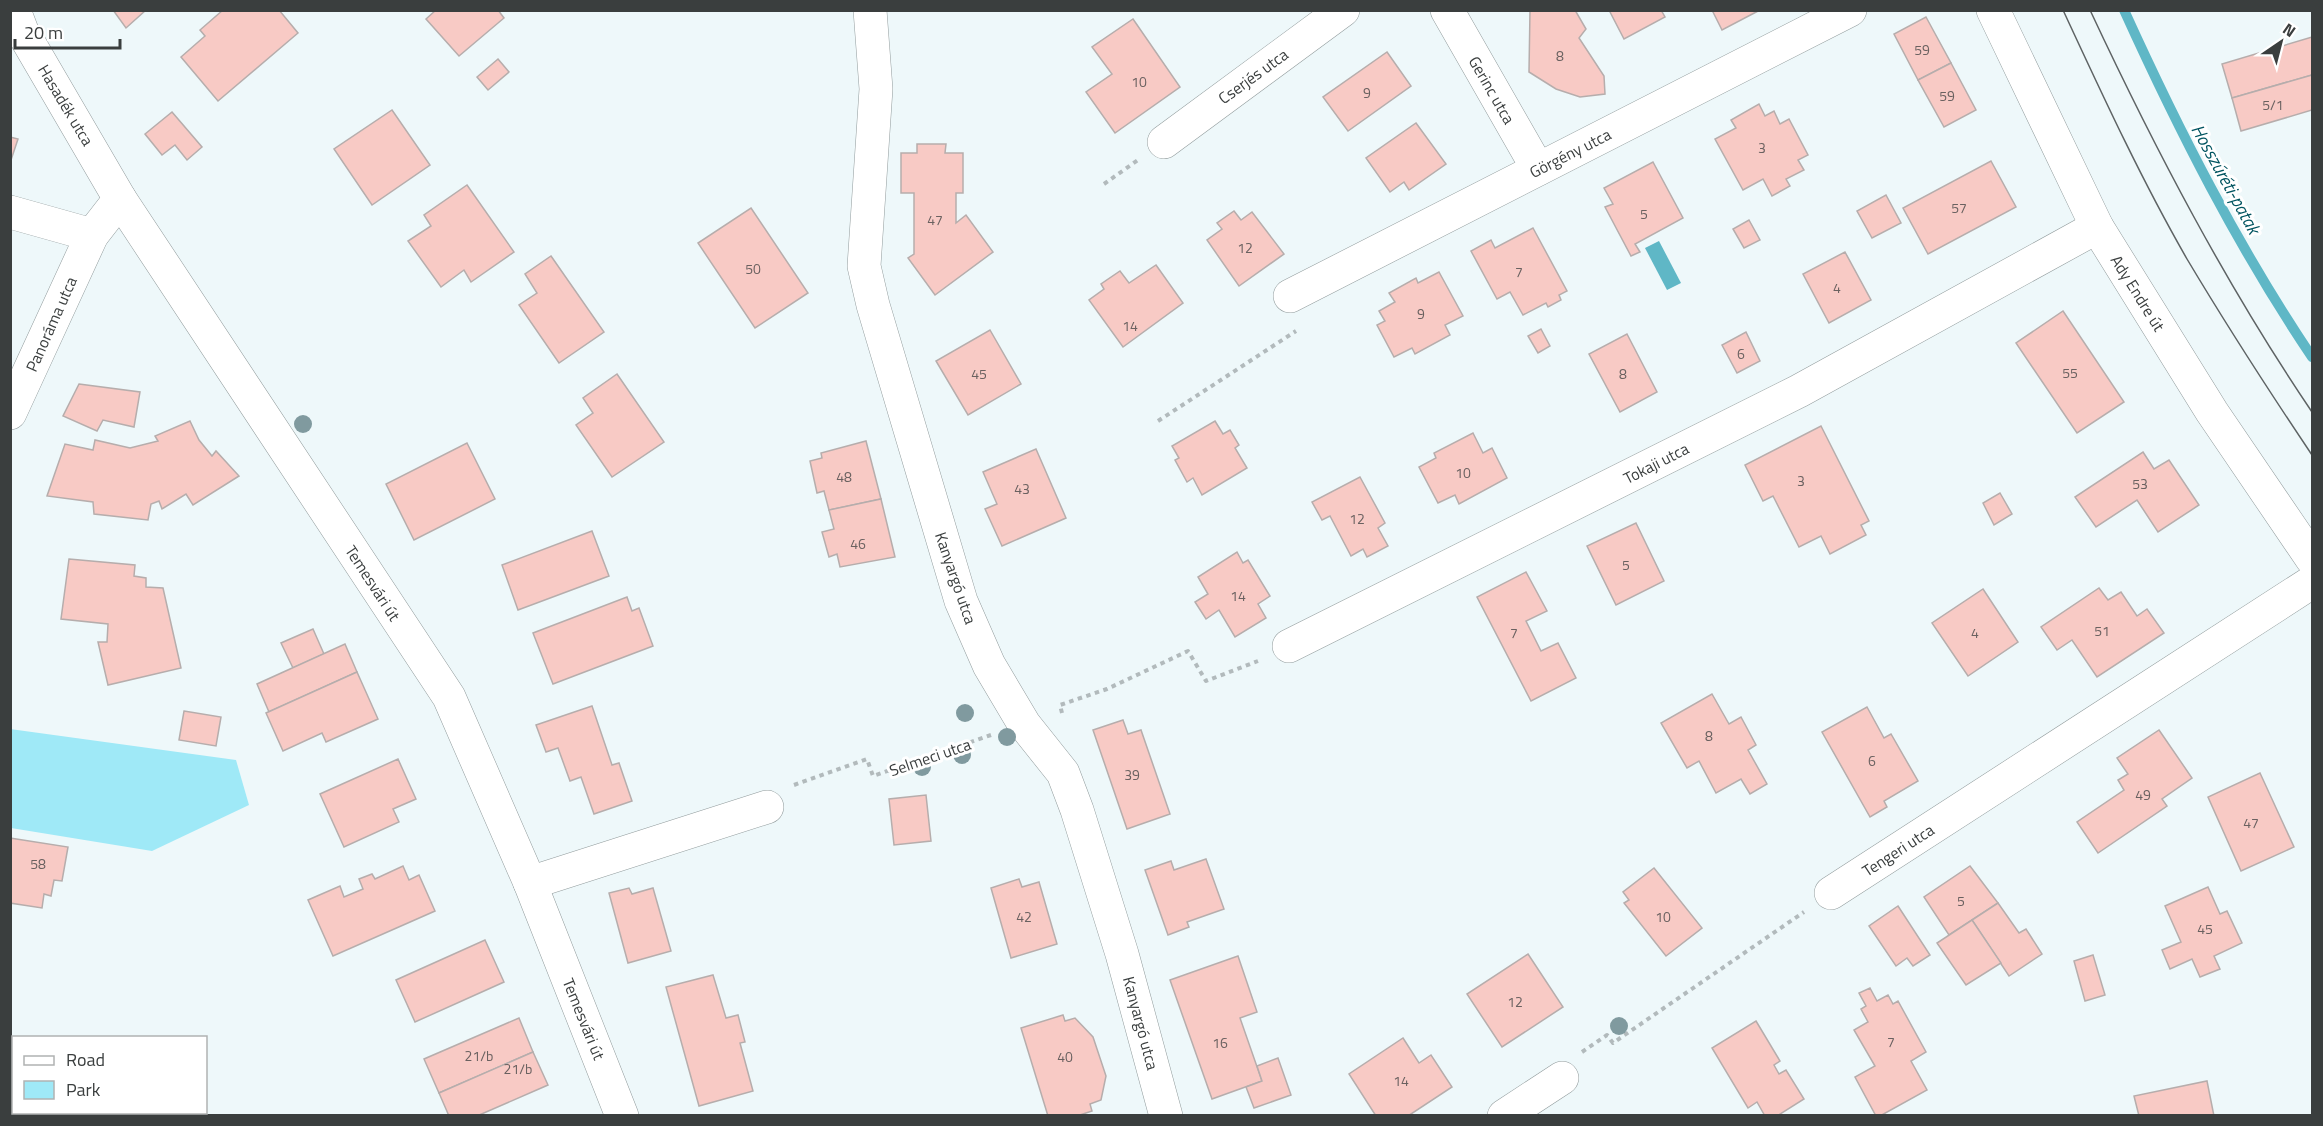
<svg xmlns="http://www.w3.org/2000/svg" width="2323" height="1126" font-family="'Titillium Web',sans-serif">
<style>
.green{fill:#9fe9f7}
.water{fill:#5fb7c6}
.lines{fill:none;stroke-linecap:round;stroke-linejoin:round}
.stream{stroke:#5fb7c6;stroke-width:10}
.building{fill:#f8cac5;stroke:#b6adac;stroke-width:1.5}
.minor-casing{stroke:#929c9d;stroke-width:34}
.path{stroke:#b2babc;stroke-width:4;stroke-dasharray:4.5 4.5;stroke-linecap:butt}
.minor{stroke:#fff;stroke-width:33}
.tram{stroke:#5e6364;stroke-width:1.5}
.tree{fill:#809a9f}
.labels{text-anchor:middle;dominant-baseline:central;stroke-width:6;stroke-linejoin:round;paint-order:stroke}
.number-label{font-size:14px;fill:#6a6160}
.street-label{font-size:16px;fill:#3a3e3e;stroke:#fff}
.water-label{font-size:18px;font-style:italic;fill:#015460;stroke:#fff}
</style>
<rect width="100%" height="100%" fill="#eef8fa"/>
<polygon class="green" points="10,729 236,760 249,805 152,851 11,828"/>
<polygon class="water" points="1659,241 1681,283 1667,290 1645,248"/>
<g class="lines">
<path class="stream" d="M2124,10C2179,131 2238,247 2312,357"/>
</g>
<g class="building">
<polygon points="113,10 146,10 126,28"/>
<polygon points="223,10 279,10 298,33 218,101 181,57 205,36 200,30"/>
<polygon points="436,10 498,10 504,18 459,56 426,19"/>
<polygon points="1530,10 1575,10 1586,29 1579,38 1604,76 1605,94 1580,97 1556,89 1529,72"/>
<polygon points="1609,10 1661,10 1665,17 1624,39"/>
<polygon points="1712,10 1760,10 1722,30"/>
<polygon points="1926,17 1951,63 1918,80 1894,34"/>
<polygon points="1133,19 1180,87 1115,133 1086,92 1112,74 1092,47"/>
<polygon points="2312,37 2312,75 2232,98 2222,64"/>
<polygon points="1387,52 1411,86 1348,131 1323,97"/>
<polygon points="498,59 509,72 488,90 477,77"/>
<polygon points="1951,63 1976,110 1944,127 1918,80"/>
<polygon points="2312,75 2312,110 2241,131 2232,98"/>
<polygon points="1759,104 1765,116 1774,111 1780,124 1789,119 1808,155 1798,160 1804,170 1786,179 1790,186 1772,196 1763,179 1743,190 1715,139 1736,128 1731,120"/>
<polygon points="392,110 430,165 372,205 334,149"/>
<polygon points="172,112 202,147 187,160 175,145 162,155 145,134"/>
<polygon points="1416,123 1446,164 1409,190 1404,182 1390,192 1366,158"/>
<polygon points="10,137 18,139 10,163"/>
<polygon points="917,144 946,144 945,153 963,153 963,193 956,193 956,223 966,215 993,252 935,295 908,258 914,254 914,193 901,193 901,153 917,153"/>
<polygon points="1991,161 2016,207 1928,254 1903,208"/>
<polygon points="1653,162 1683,218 1635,244 1640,252 1631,256 1605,207 1613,204 1604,188"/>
<polygon points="467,185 514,252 471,282 464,270 441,287 408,241 431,226 424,215"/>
<polygon points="1886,195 1901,223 1872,238 1857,211"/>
<polygon points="751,208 808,293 755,328 698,243"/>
<polygon points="1234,211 1241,220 1252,212 1284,254 1239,286 1207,240 1222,229 1217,223"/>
<polygon points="1749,220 1760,240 1744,248 1733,229"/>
<polygon points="1533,228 1567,291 1559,295 1561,300 1548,307 1546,303 1523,315 1510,292 1497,299 1471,251 1491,240 1495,248"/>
<polygon points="1845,252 1871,300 1829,323 1803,274"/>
<polygon points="551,256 604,332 559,363 519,305 537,293 525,274"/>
<polygon points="1156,265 1183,303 1123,347 1089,300 1104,289 1101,284 1120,271 1129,283"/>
<polygon points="1439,272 1463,316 1445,325 1450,335 1415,354 1412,348 1394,357 1377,325 1385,321 1379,311 1395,302 1389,293 1416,278 1418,283"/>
<polygon points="2063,311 2124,402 2077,433 2016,343"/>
<polygon points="1541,329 1550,346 1538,353 1528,336"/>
<polygon points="990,330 1021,384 968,415 936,361"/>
<polygon points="1746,332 1760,361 1737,373 1722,345"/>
<polygon points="1627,334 1657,392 1620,412 1589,354"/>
<polygon points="617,374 664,442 612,477 576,425 593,413 583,398"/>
<polygon points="79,384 140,392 134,427 103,420 97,431 63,416"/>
<polygon points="190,421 199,440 212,456 216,451 239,476 193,505 186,494 162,509 159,501 151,504 148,520 94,514 93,502 47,496 65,444 93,450 95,440 130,448 158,441 155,436"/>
<polygon points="1215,421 1223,434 1230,430 1239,445 1235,448 1247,468 1202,495 1193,478 1187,482 1175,460 1179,458 1172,446"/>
<polygon points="1821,426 1869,521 1861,525 1866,535 1830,554 1821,536 1799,547 1773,496 1763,501 1745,465"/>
<polygon points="1473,433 1483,453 1492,448 1507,478 1459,504 1455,495 1438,503 1419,467 1436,458 1434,453"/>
<polygon points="866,441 881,499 829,510 824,491 817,493 810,461 822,458 821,453"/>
<polygon points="467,443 495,499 414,540 386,484"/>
<polygon points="1036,449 1066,518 1002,546 985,509 997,504 983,472"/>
<polygon points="2143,452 2154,469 2169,460 2199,505 2158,532 2137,500 2096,527 2075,497"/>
<polygon points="1360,477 1385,523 1378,528 1388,546 1367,557 1363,549 1351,556 1330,516 1322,520 1312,502"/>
<polygon points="2000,493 2012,514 1994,525 1983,503"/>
<polygon points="881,499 895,557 840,567 837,554 829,557 822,532 834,529 829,510"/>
<polygon points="1636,523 1664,581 1616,605 1587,546"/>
<polygon points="592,531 609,576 518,610 502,565"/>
<polygon points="1237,552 1243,563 1248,560 1270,596 1258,604 1266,618 1235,637 1219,610 1206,619 1195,602 1208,594 1198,577"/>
<polygon points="69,559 135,565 134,576 146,578 146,587 163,588 181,668 108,685 98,642 107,642 108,624 61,619"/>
<polygon points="1526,572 1547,611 1526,621 1541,651 1558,643 1576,678 1531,701 1477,597"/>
<polygon points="2099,588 2108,600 2121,592 2137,616 2147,609 2164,633 2097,677 2072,640 2057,650 2041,627"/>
<polygon points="1983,589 2018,642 1968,676 1932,623"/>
<polygon points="627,597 632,611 639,608 653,646 553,684 533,633"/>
<polygon points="313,629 324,654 293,668 281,643"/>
<polygon points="345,644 357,672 269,712 257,684"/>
<polygon points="357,672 378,719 326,742 322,733 283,751 266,713"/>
<polygon points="1712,694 1729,724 1741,717 1756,745 1748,750 1767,784 1750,794 1741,779 1716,793 1699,761 1687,768 1661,723"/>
<polygon points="592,706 612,765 619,763 632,801 594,814 581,777 570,781 558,748 546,752 536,725"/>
<polygon points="1867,707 1884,738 1891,734 1918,781 1884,801 1887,807 1870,817 1822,732"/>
<polygon points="184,711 221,717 216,746 179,740"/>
<polygon points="1123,720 1128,734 1141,730 1170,814 1127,829 1093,730"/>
<polygon points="2159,730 2192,778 2162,799 2167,806 2098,853 2077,822 2124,790 2118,780 2128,774 2117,758"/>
<polygon points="398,759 416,799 393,809 399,822 344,847 320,794"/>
<polygon points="2260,773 2294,847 2241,871 2208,797"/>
<polygon points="926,795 931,841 894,845 889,799"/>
<polygon points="10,838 68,847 62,881 54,880 51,896 44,894 42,908 10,903"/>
<polygon points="1206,859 1224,909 1187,922 1189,927 1168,935 1145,870 1171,861 1174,870"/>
<polygon points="403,866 409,880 419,875 435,911 333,956 308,900 340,886 344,897 363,889 359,879 372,874 375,879"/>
<polygon points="1970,866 1998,903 1949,935 1924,897"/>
<polygon points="1654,868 1702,928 1666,956 1624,903 1629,900 1623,892"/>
<polygon points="1019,879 1022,887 1039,882 1057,944 1011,958 991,888"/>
<polygon points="2208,887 2220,914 2227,911 2242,943 2214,956 2220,969 2200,977 2192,959 2170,969 2162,950 2181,942 2165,906"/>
<polygon points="629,888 632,894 653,888 671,951 628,963 609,893"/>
<polygon points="1998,903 2019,933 2026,929 2042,954 2009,976 1972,920"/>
<polygon points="1898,906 1930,955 1913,966 1907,958 1896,966 1869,926"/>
<polygon points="1972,920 2001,963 1966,985 1937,943"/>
<polygon points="485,940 504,982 415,1022 396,980"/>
<polygon points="1528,954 1563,1007 1502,1047 1467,994"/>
<polygon points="2093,955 2105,995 2085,1001 2074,961"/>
<polygon points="1238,956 1257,1012 1240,1018 1262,1081 1212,1099 1170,980"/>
<polygon points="713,975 726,1018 738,1015 745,1042 740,1043 753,1091 699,1106 666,987"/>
<polygon points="1870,988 1877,1001 1888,995 1893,1004 1898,1001 1926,1052 1911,1061 1927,1090 1880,1116 1876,1116 1855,1077 1875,1066 1854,1030 1868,1022 1861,1009 1866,1006 1859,993"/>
<polygon points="1063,1015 1065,1021 1075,1018 1093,1037 1106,1076 1101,1100 1090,1104 1092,1111 1077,1116 1048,1116 1021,1028"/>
<polygon points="519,1018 533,1052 439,1093 424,1059"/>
<polygon points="1756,1021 1780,1061 1774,1065 1779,1074 1786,1070 1804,1099 1777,1116 1765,1116 1757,1102 1748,1108 1712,1048"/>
<polygon points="1403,1038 1419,1063 1431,1055 1452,1087 1408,1116 1376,1116 1349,1074"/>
<polygon points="10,1042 14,1042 14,1091 10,1090"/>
<polygon points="533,1052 548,1085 477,1116 449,1116 439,1093"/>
<polygon points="1278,1058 1291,1095 1254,1108 1246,1087 1262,1081 1257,1066"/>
<polygon points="2207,1081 2214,1116 2139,1116 2134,1096"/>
</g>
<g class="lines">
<g class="minor-casing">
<g id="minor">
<polyline points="14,10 22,31 120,199"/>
<polyline points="870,10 876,89 864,266 873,305 961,601 989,665 1024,724 1063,773 1077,810 1122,954 1166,1116"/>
<polyline points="1447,10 1538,169"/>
<polyline points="1993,10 2097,227 2212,412 2312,559"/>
<polyline points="1164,142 1343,10"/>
<polyline points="10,212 92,235"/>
<polyline points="1290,296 1850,10"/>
<polyline points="10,413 92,235 120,199 449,697 530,883 622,1116"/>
<polyline points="1289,646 1799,391 2097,227"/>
<polyline points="530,883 767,807"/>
<polyline points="1831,893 2312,582"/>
<polyline points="1504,1116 1562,1078"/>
</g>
</g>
<g class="path">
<polyline points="1104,184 1138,160"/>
<polyline points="1158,421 1296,331"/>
<polyline points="1062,713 1060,705 1107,689 1188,651 1206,681 1258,661"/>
<polyline points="794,785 867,759 873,776 991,735"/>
<polyline points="1582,1052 1607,1035 1613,1043 1804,912"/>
</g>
<use href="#minor" class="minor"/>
<g class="tram">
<path d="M2063,10C2102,94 2141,179 2187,259C2227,326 2269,391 2312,455"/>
<path d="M2090,10C2155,149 2226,285 2312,412"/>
</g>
</g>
<g class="tree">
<circle cx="303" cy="424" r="9"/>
<circle cx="965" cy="713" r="9"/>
<circle cx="1007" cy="737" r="9"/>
<circle cx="962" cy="755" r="9"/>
<circle cx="922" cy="767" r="9"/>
<circle cx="1619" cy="1026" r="9"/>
</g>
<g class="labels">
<g class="number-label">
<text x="1922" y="49">59</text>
<text x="1560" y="55">8</text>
<text x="1139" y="81">10</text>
<text x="1367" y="92">9</text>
<text x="1947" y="95">59</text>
<text x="2273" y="104">5/1</text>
<text x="1762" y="147">3</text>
<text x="1959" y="207">57</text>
<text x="1644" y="213">5</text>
<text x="935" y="219">47</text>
<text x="1245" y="247">12</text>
<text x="753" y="268">50</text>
<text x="1519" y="271">7</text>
<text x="1837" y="287">4</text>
<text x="1421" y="313">9</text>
<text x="1130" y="325">14</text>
<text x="1741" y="353">6</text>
<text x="2070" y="372">55</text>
<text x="979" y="373">45</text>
<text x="1623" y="373">8</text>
<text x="1463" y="472">10</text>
<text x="844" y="476">48</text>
<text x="1801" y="480">3</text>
<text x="2140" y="483">53</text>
<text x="1022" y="488">43</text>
<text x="1357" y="518">12</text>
<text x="858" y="543">46</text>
<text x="1626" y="564">5</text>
<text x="1238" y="595">14</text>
<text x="2102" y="630">51</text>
<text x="1514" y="632">7</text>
<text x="1975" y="632">4</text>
<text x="1709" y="735">8</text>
<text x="1872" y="760">6</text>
<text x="1132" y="774">39</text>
<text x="2143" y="794">49</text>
<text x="2251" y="822">47</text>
<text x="38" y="863">58</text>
<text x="1961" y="900">5</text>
<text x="1024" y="916">42</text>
<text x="1663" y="916">10</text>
<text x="2205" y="928">45</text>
<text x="1515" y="1001">12</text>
<text x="1891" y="1041">7</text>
<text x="1220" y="1042">16</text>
<text x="479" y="1055">21/b</text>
<text x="1065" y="1056">40</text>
<text x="518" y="1068">21/b</text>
<text x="1401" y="1080">14</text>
</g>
<g class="street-label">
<text transform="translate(1253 76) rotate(-36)">Cserjés utca</text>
<text transform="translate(1492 90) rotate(60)">Gerinc utca</text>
<text transform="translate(66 105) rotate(59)">Hasadék utca</text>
<text transform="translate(1570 153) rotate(-27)">Görgény utca</text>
<text transform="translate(2138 293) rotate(58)">Ady Endre út</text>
<text transform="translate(51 324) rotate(-66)">Panoráma utca</text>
<text transform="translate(1656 463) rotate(-27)">Tokaji utca</text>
<text transform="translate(956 578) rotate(71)">Kanyargó utca</text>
<text transform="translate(373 583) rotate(57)">Temesvári út</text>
<text transform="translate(930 757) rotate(-19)">Selmeci utca</text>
<text transform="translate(1898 850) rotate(-33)">Tengeri utca</text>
<text transform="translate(584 1019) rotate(68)">Temesvári út</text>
<text transform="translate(1141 1023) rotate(75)">Kanyargó utca</text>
</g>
<g class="water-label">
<text transform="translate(2226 179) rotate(61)">Hosszúréti-patak</text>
</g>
</g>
<rect width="2323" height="1126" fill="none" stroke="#3a3e3e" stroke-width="24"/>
<rect x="12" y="1036" width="195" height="78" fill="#ffffff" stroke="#b0b2b2" stroke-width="1.5"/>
<rect x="24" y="1056" width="30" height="9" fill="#ffffff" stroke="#b0b2b2" stroke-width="1.5"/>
<text x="66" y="1066" font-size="18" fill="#3a3e3e">Road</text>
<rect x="24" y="1081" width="30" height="18" fill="#9fe9f7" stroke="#b0b2b2" stroke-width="1.5"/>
<text x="66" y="1096" font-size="18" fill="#3a3e3e">Park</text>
<g transform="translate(2281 42) rotate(35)" stroke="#ffffff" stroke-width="4.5" paint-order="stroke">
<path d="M0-4.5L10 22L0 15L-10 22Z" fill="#3a3e3e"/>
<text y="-9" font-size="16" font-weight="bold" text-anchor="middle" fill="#3a3e3e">N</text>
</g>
<path d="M15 39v9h105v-9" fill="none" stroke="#3a3e3e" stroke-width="3"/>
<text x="24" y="39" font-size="18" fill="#3a3e3e" stroke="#ffffff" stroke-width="4.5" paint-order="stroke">20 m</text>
</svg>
